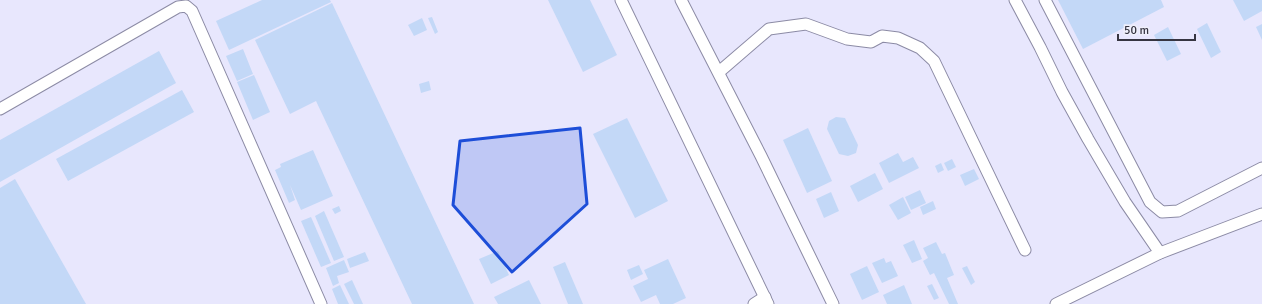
<svg xmlns="http://www.w3.org/2000/svg" width="1262" height="304" font-family="Signika,sans-serif">
<style>
.built{fill:#e8e7fd}
.building{fill:#c3d8f7}
.lines{fill:none;stroke-linecap:round;stroke-linejoin:round}
.minor-casing{stroke:#8c8ba5;stroke-width:13}
.minor{stroke:#fff;stroke-width:11}
.marked{fill:#1d4ed8;fill-opacity:0.2;stroke:#1d4ed8;stroke-width:3;stroke-linejoin:round}
</style>
<rect width="100%" height="100%" fill="#efeffb"/>
<rect class="built" x="0" y="0" width="1262" height="304"/>
<g class="building">
<polygon points="262,0 330,0 331,2 229,50 216,21"/>
<polygon points="548,0 590,0 617,55 583,72"/>
<polygon points="1058,0 1161,0 1164,7 1083,49"/>
<polygon points="1233,0 1262,0 1262,11 1244,21"/>
<polygon points="332,3 474,304 412,304 316,101 290,114 255,40"/>
<polygon points="432,17 438,32 435,34 428,18"/>
<polygon points="422,18 427,30 414,36 408,25"/>
<polygon points="1207,23 1221,52 1211,58 1197,29"/>
<polygon points="1262,24 1262,40 1256,27"/>
<polygon points="1168,27 1181,54 1167,61 1154,35"/>
<polygon points="243,49 253,74 237,81 226,56"/>
<polygon points="159,51 176,83 0,182 0,140"/>
<polygon points="254,75 270,112 253,120 237,82"/>
<polygon points="429,81 431,90 421,93 419,84"/>
<polygon points="182,90 194,112 68,181 56,159"/>
<polygon points="836,117 845,118 858,145 856,153 848,156 839,154 827,129 829,121"/>
<polygon points="627,118 668,201 635,218 593,134"/>
<polygon points="808,128 832,181 807,193 783,140"/>
<polygon points="313,150 333,196 301,210 290,185 295,200 289,203 275,170 281,167 280,164"/>
<polygon points="898,153 903,162 913,157 919,168 889,183 879,163"/>
<polygon points="952,159 956,167 948,171 944,163"/>
<polygon points="941,163 944,170 938,173 935,166"/>
<polygon points="974,169 979,179 965,186 960,175"/>
<polygon points="875,173 883,189 858,202 850,186"/>
<polygon points="15,179 86,304 0,304 0,188"/>
<polygon points="920,190 926,203 911,210 905,197"/>
<polygon points="831,192 839,211 824,218 816,199"/>
<polygon points="903,197 911,213 898,220 889,205"/>
<polygon points="933,201 936,209 923,215 920,207"/>
<polygon points="339,206 341,211 335,214 332,209"/>
<polygon points="324,211 344,257 334,261 315,216"/>
<polygon points="311,217 331,263 321,267 301,221"/>
<polygon points="914,240 922,259 912,263 903,245"/>
<polygon points="936,242 942,254 945,253 954,275 947,278 958,304 949,304 934,273 930,275 923,261 928,258 923,248"/>
<polygon points="498,251 509,275 491,284 479,259"/>
<polygon points="365,252 369,261 350,268 347,259"/>
<polygon points="884,258 886,263 891,261 898,276 882,283 872,263"/>
<polygon points="668,259 686,298 673,304 660,304 656,295 641,302 633,286 648,279 644,270"/>
<polygon points="344,260 349,272 337,276 339,283 333,286 326,268"/>
<polygon points="565,262 583,304 568,304 553,267"/>
<polygon points="639,265 643,274 631,280 627,270"/>
<polygon points="867,266 879,292 862,300 850,274"/>
<polygon points="967,266 975,282 971,285 962,268"/>
<polygon points="352,280 363,304 354,304 344,284"/>
<polygon points="529,280 541,304 498,304 494,297"/>
<polygon points="932,284 939,298 934,300 927,286"/>
<polygon points="340,285 349,304 338,304 332,289"/>
<polygon points="904,285 912,304 887,304 883,295"/>
</g>
<g class="lines">
<g class="minor-casing">
<g id="minor">
<polyline points="621,0 768,304"/>
<polyline points="681,0 761,156 833,304"/>
<polyline points="1015,0 1040,47 1062,92 1088,139 1125,202 1160,253"/>
<polyline points="1045,0 1150,202 1162,212 1178,211 1262,168"/>
<polyline points="719,72 769,29 806,24 847,39 871,42 882,36 898,38 920,48 934,61 1025,250"/>
<polyline points="0,109 178,7 186,6 192,11 321,304"/>
<polyline points="754,304 765,297"/>
<polyline points="1056,304 1160,253 1262,214"/>
</g>
</g>
<use href="#minor" class="minor"/>
</g>
<path class="marked" d="M580,128L587,204L512,272L453,205L460,141Z"/>
<path d="M1118 34v6h77v-6" fill="none" stroke="#363541" stroke-width="2"/>
<text x="1124" y="34" font-size="12" fill="#363541" stroke="#efeffb" stroke-width="3" paint-order="stroke">50 m</text>
</svg>
